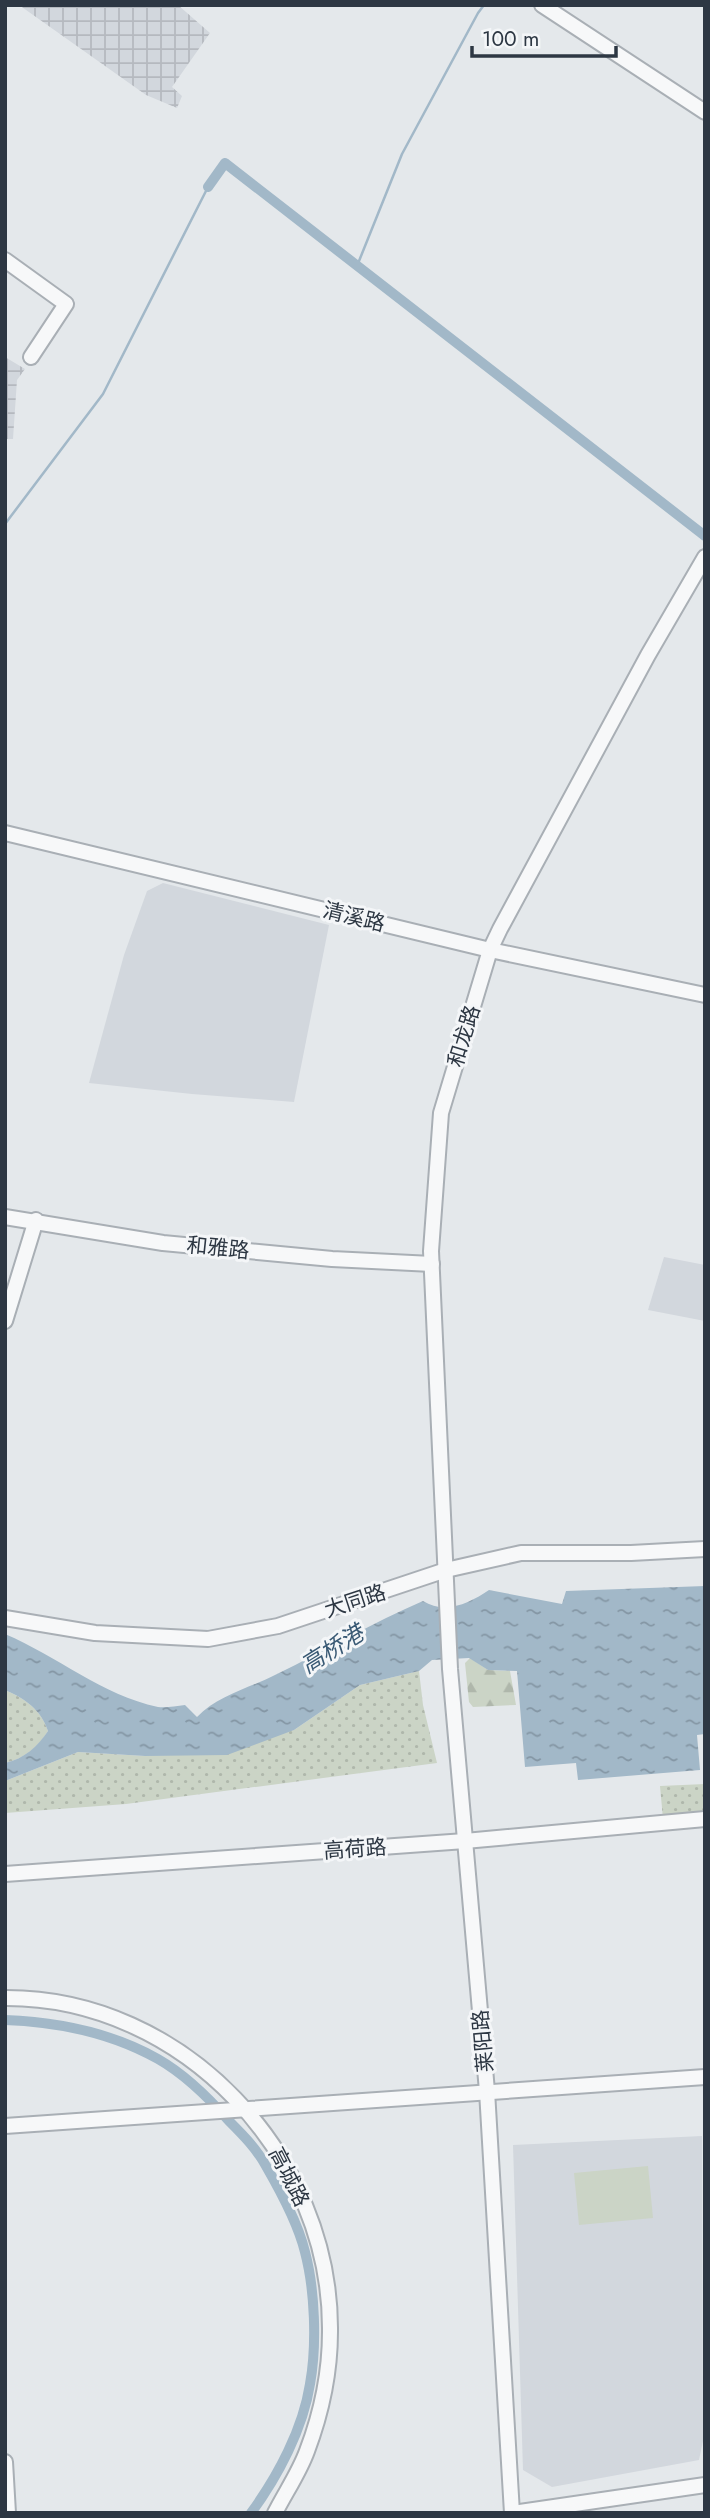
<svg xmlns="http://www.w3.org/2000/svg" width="710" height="2518" font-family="Jost,'Noto Sans SC',sans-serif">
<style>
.built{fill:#d2d7dd}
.industrial{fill:url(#industrial-grid)}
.forest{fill:url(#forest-firs)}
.park{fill:url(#park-dots)}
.garden{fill:#cbd4c6}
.water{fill:url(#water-ripples)}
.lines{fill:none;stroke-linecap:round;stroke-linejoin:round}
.stream{stroke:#a2b8c8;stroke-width:2.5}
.canal{stroke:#a2b8c8;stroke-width:10}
.minor-casing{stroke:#a9afb5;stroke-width:18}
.minor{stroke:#f7f8f9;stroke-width:14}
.labels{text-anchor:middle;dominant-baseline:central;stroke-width:6;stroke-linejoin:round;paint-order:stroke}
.street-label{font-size:21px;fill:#2d3743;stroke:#f4f6f8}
.water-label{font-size:23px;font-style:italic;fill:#395974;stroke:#f4f6f8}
</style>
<defs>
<pattern id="industrial-grid" width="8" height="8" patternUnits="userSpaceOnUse" patternTransform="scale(1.75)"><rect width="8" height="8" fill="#d2d7dd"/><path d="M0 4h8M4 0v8" fill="none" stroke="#b5b9bf"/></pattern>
<pattern id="forest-firs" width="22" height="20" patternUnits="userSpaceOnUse" patternTransform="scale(1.75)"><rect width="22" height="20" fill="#cbd4c6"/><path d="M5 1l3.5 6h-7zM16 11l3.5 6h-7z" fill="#afb7ab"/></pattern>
<pattern id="park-dots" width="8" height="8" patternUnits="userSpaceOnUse" patternTransform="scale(1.75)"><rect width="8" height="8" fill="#cbd4c6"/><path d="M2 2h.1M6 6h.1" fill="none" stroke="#afb7ab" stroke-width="1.8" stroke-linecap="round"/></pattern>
<pattern id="water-ripples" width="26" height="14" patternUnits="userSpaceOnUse" patternTransform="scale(1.75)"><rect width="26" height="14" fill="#a2b8c8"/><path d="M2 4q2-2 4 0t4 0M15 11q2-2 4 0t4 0" fill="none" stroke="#8496a4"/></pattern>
</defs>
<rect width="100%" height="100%" fill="#e4e8eb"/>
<g class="built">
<polygon points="163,883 329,925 294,1102 192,1094 89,1083 124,955 147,891"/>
<polygon points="664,1257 705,1265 705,1321 648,1310"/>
<polygon points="702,2136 703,2441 699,2460 552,2487 523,2470 513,2145"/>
</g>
<g class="industrial">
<polygon points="19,5 178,5 210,33 172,87 182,96 177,108 146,95"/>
<polygon points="5,357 25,369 17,380 13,439 5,439"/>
</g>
<polygon class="forest" points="470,1658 488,1670 510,1671 516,1705 473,1707 469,1702 465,1663"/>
<g class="park">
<polygon points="419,1671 423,1705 437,1763 126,1804 5,1813 5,1781 78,1752 145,1756 294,1730 360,1685"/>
<path d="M5,1690C26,1699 41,1710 48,1731C39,1746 24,1759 5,1763Z"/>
<polygon points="705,1784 705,1816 663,1819 660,1786"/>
</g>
<polygon class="garden" points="648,2166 653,2218 579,2225 574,2173"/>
<path class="water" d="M705,1586V1734L697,1735L700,1770L578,1780L576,1763L525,1767L517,1671L488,1670L469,1658L432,1660L419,1671L360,1685L294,1730L227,1755L145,1756L78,1752L5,1781V1763C24,1759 38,1746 48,1731C41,1710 26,1699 5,1690V1634C57,1656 102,1695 158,1707C166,1708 176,1706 185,1705L197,1717C218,1695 250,1688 277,1674C326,1650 372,1623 423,1601C445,1615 470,1603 489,1590L562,1604L566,1591Z"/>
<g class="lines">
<g class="stream">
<polyline points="357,266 402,154 478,13 484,5"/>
<polyline points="5,524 103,394 208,187"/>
</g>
<g class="canal">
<polyline points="208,187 225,163 705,536"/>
<path d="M5,2020C59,2022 110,2032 158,2059C186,2075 208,2097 229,2121C242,2134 257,2149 266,2166C281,2192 298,2223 305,2252C315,2290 317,2345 310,2384C303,2429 278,2476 251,2513"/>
</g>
<g class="minor-casing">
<g id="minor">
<polyline points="542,5 705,112"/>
<polyline points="5,260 66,304 31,357"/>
<polyline points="5,833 490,950 705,995"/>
<polyline points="5,1217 163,1243 332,1259 432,1264"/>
<polyline points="5,1321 36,1220"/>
<polyline points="5,1618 95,1633 208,1639 278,1626 446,1570 521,1553 631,1553 705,1549"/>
<polyline points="5,1874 465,1841 705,1819"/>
<path d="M5,1998C183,1997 332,2156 330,2332C330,2373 321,2414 307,2451C299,2473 285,2493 275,2513"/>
<polyline points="5,2126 705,2077"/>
<polyline points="5,2462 8,2513"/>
<polyline points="512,2513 487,2091 450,1669 431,1251 441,1113 490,950 500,929 648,655 705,557"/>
<polyline points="513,2513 705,2485"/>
</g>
</g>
<use href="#minor" class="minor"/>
</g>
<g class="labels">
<g class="street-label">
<text transform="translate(354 917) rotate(14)">清溪路</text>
<text transform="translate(464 1036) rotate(-73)">和龙路</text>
<text transform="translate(218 1248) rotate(6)">和雅路</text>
<text transform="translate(355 1601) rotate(-18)">大同路</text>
<text transform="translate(355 1849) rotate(-4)">高荷路</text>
<text transform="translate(483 2041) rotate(-95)">莱阳路</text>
<text transform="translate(289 2177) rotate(63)">高城路</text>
</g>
<g class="water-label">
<text transform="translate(332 1649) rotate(-32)">高桥港</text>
</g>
</g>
<rect width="710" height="2518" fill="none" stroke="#2d3743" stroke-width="14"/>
<path d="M472 46v10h144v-10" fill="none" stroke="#2d3743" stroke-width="3.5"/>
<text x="482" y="46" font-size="21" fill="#2d3743" stroke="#f4f6f8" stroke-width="5" paint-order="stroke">100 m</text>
</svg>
